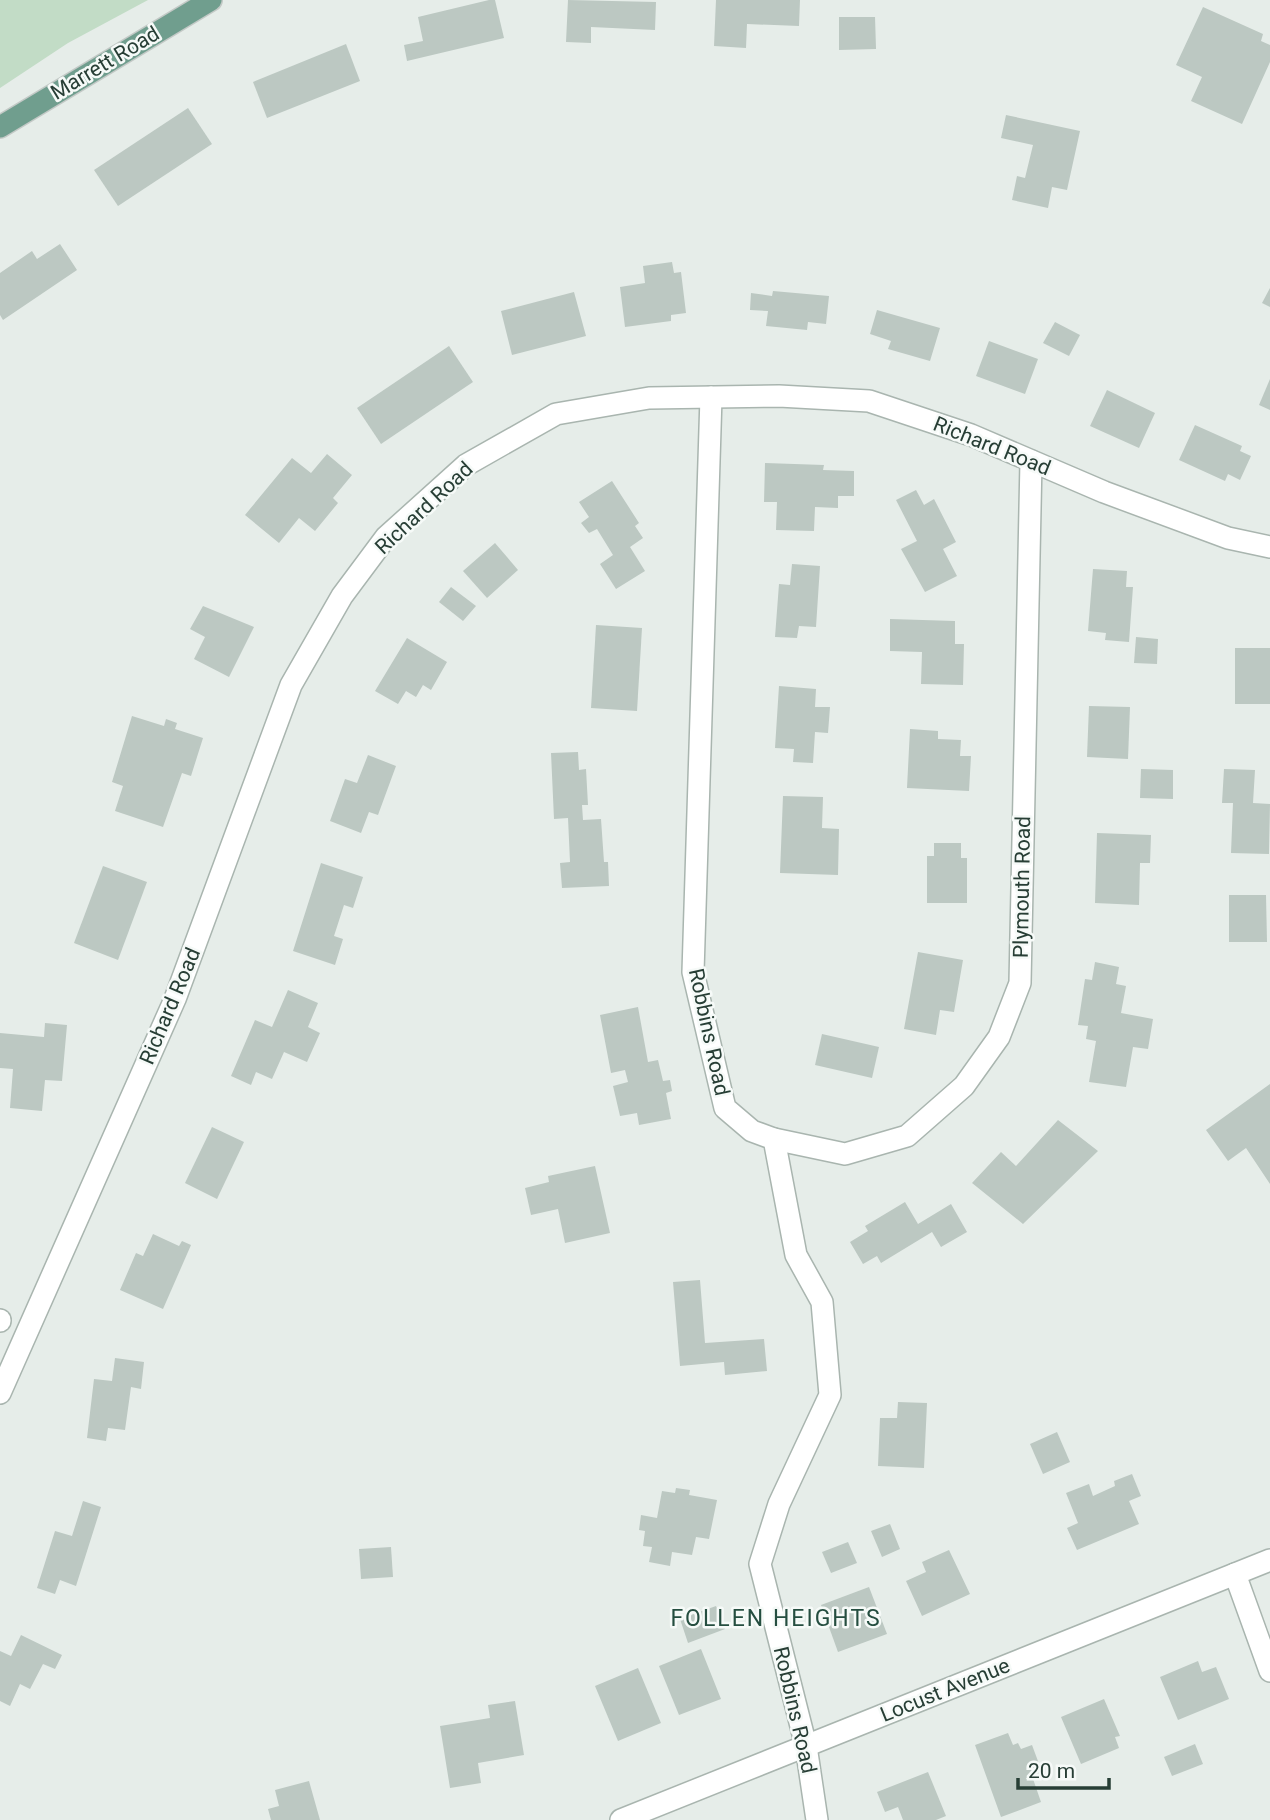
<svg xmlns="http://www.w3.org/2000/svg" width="1270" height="1820" font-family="Roboto,sans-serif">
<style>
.green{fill:#c2dcc6}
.building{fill:#bcc8c2}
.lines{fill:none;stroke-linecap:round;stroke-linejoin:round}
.minor-casing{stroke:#a9b5af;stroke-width:24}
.major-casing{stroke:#c3c9c6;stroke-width:24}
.minor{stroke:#fff;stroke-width:21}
.major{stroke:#709e8e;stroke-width:21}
.labels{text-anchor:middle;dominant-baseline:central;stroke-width:5;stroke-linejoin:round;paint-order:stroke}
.street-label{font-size:21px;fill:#273e35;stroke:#f6faf8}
.neighbourhood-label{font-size:23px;letter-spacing:2px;fill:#254e40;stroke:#f6faf8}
</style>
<rect width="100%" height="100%" fill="#e6ede9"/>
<polygon class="green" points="0,0 148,0 68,43 0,88"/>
<g class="building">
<polygon points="489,0 495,0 504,38 407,61 404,45 423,41 418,17"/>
<polygon points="568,0 656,2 655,30 591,27 591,43 566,42"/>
<polygon points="716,0 800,0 799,26 747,24 746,48 714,46"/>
<polygon points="1203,7 1263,34 1261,41 1270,45 1270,62 1242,124 1191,101 1202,77 1176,65"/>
<polygon points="839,17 875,17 876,49 839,50"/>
<polygon points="346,44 360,81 267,118 253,82"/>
<polygon points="188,108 212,144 118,206 94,170"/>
<polygon points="1006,115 1080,131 1067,190 1052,187 1048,208 1012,200 1017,176 1025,178 1033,145 1001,138"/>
<polygon points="60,244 77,270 3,320 0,315 0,273 32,251 37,259"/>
<polygon points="672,262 674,273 681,272 686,313 671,315 671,321 625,327 620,287 645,283 643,266"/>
<polygon points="1270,288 1270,307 1262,303"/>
<polygon points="773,291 829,296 826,324 808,322 807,330 766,326 768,311 750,310 751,293 772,296"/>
<polygon points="574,292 586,336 512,355 501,311"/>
<polygon points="877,310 940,328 930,361 888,349 891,341 870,334"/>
<polygon points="1055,322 1080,335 1069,356 1043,343"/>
<polygon points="989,341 1038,359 1025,394 976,376"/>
<polygon points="449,346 473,382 381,444 357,408"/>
<polygon points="1270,379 1270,410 1259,405"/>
<polygon points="1107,390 1155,413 1139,448 1090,426"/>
<polygon points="1195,425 1242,446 1240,451 1251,456 1240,480 1228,474 1225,481 1179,460"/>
<polygon points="327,454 352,475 333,498 338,503 315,531 299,518 279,543 245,515 292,458 311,473"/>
<polygon points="765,463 824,465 823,470 854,471 854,496 838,496 838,508 815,507 814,531 776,530 777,502 764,502"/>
<polygon points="612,481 639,523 635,526 643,538 630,547 645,571 616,589 600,564 613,555 597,529 589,533 581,523 589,517 579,502"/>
<polygon points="916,490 924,505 934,499 956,542 943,549 957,576 925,592 901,549 917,541 896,500"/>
<polygon points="495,543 518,570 487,598 463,571"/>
<polygon points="792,564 820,566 816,627 799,626 797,638 775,637 779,584 790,585"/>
<polygon points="1093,569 1127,571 1126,587 1133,587 1129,642 1105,640 1106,633 1088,631"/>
<polygon points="451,587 476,606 463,621 439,602"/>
<polygon points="203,606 254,627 229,677 194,659 205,637 190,629"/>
<polygon points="890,619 955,621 955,644 964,644 963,685 921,684 922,652 890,651"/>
<polygon points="596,625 642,628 637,711 591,708"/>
<polygon points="1136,637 1158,639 1157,664 1134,663"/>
<polygon points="407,638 447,662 431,690 423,685 416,697 406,691 398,704 375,691"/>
<rect x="1235" y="648" width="35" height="56"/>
<polygon points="779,686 816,689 815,707 830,707 828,733 815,732 813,763 793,762 794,749 775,748"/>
<polygon points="1089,706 1130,707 1128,759 1087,757"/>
<polygon points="132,716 164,726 166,719 177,723 175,729 203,738 191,776 182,773 163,827 115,811 123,786 112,782"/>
<polygon points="910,729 938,731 938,739 961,740 960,756 971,756 969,791 907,788"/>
<polygon points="578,752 579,770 586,769 588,805 582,805 583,820 601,819 604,862 608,862 609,886 562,888 560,863 570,862 568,818 554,819 551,753"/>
<polygon points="368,755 396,766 378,815 369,812 361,833 330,821 345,779 357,783"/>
<polygon points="1141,769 1173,770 1173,799 1140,798"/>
<polygon points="1224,769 1255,770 1253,803 1270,804 1269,854 1231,853 1233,803 1222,803"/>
<polygon points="783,796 823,797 822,828 839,829 838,875 780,873"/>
<polygon points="1097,833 1151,835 1150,863 1140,863 1139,905 1095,903"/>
<polygon points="934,843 961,843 961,858 967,858 967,903 927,903 927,856 934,856"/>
<polygon points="321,863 363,877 353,908 344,905 334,936 343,939 335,965 293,951"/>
<polygon points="103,866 147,882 118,960 74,943"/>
<polygon points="1229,895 1266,895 1267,942 1229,942"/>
<polygon points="918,952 963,960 954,1012 940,1010 936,1035 904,1029"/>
<polygon points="1095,962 1119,967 1116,984 1126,986 1121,1013 1153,1019 1148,1049 1133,1047 1126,1087 1089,1082 1096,1041 1086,1039 1088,1026 1078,1025 1085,979 1092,980"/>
<polygon points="288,990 318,1003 308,1027 320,1033 307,1062 284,1052 272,1079 256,1072 251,1085 231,1076 255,1020 272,1027"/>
<polygon points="638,1007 648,1062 658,1060 663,1081 670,1080 672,1091 666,1093 671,1119 639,1125 637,1113 620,1116 613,1086 628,1082 625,1070 611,1073 600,1015"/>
<polygon points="45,1023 67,1025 62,1081 45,1080 42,1111 10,1108 13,1069 0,1068 0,1033 44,1037"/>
<polygon points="822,1034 879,1047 872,1078 815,1065"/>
<polygon points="1270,1084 1270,1184 1246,1148 1228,1161 1206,1130"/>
<polygon points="1058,1120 1098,1151 1023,1224 972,1183 1001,1152 1016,1166"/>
<polygon points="212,1127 244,1142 217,1199 185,1183"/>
<polygon points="595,1166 610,1233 565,1243 558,1209 531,1215 525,1188 549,1182 548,1176"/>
<polygon points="905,1202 918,1224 951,1204 967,1232 941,1247 932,1232 881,1263 877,1256 863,1264 850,1242 868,1231 865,1226"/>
<polygon points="153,1234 179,1246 182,1241 191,1245 163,1309 120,1290 136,1253 143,1256"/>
<polygon points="700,1280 705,1343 764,1339 767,1371 725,1375 724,1362 680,1366 673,1282"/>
<polygon points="115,1358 144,1362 141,1389 131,1387 125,1430 108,1428 106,1441 87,1438 94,1379 112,1381"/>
<polygon points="898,1402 927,1403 924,1468 878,1466 880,1418 897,1418"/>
<polygon points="1057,1432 1070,1462 1043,1474 1030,1444"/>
<polygon points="1132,1474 1141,1496 1129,1501 1139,1524 1077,1550 1067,1528 1078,1523 1066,1493 1089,1484 1093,1496 1115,1486 1114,1481"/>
<polygon points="676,1488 690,1490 689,1495 717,1500 709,1539 696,1537 692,1555 672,1552 670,1566 649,1562 652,1547 643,1546 645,1531 639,1530 641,1515 657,1518 662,1491 675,1493"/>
<polygon points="83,1501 101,1507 76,1586 60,1580 55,1594 37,1588 55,1531 72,1536"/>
<polygon points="890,1524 900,1549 882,1557 871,1531"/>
<polygon points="848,1542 857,1563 831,1573 822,1552"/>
<polygon points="391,1547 393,1577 361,1579 359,1549"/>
<polygon points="949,1550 970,1594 922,1616 906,1581 926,1572 922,1562"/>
<polygon points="869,1587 887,1634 838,1652 821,1605"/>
<polygon points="716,1606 725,1629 688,1643 680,1619"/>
<polygon points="21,1635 62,1655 55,1669 43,1664 30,1689 20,1684 10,1706 0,1701 0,1651 11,1656"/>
<polygon points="701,1649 721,1699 679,1715 659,1666"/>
<polygon points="1198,1661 1202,1672 1216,1667 1229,1699 1178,1720 1160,1677"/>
<polygon points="638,1668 661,1723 618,1741 595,1686"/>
<polygon points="1104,1699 1120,1736 1115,1737 1119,1748 1081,1764 1061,1717"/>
<polygon points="515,1701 524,1755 478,1763 481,1783 450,1788 440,1726 490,1718 488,1705"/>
<polygon points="1008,1733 1013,1745 1018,1743 1021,1749 1032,1745 1042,1772 1032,1776 1041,1802 1001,1817 975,1745"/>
<polygon points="1195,1744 1203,1764 1172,1776 1164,1757"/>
<polygon points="928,1772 946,1816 936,1820 903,1820 898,1807 885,1812 877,1792"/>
<polygon points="309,1781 320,1820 271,1820 268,1809 279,1806 275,1790"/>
</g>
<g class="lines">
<g class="minor-casing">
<g id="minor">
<polyline points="711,397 693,972 725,1108 752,1131 774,1139 796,1255 822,1302 830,1395 779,1504 760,1564 806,1746 817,1820"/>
<polyline points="774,1139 845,1154 907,1136 964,1086 999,1037 1020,983 1031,461"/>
<polyline points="0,1320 0,1321"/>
<polyline points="0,1393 175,999 291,685 342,596 386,537 466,465 556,414 649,398 779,396 869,401 971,435 1104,492 1228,538 1270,547"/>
<polyline points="1235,1574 1270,1671"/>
<polyline points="621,1820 1270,1560"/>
</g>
</g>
<g class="major-casing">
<polyline id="major" points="0,127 211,0"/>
</g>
<use href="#minor" class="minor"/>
<use href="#major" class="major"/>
</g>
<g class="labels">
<g class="street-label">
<text transform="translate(105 63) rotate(-31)">Marrett Road</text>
<text transform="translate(992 446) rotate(22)">Richard Road</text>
<text transform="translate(424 508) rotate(-43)">Richard Road</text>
<text transform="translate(1022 887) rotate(-89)">Plymouth Road</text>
<text transform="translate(170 1006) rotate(-67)">Richard Road</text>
<text transform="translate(709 1032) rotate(78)">Robbins Road</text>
<text transform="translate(945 1690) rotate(-22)">Locust Avenue</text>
<text transform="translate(795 1710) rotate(77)">Robbins Road</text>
</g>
<g class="neighbourhood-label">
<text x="776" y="1618">FOLLEN HEIGHTS</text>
</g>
</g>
<path d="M1018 1778v10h91v-10" fill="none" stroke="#273e35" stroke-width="3.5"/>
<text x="1028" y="1778" font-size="21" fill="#273e35" stroke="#f6faf8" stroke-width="5" paint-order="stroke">20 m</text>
</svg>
